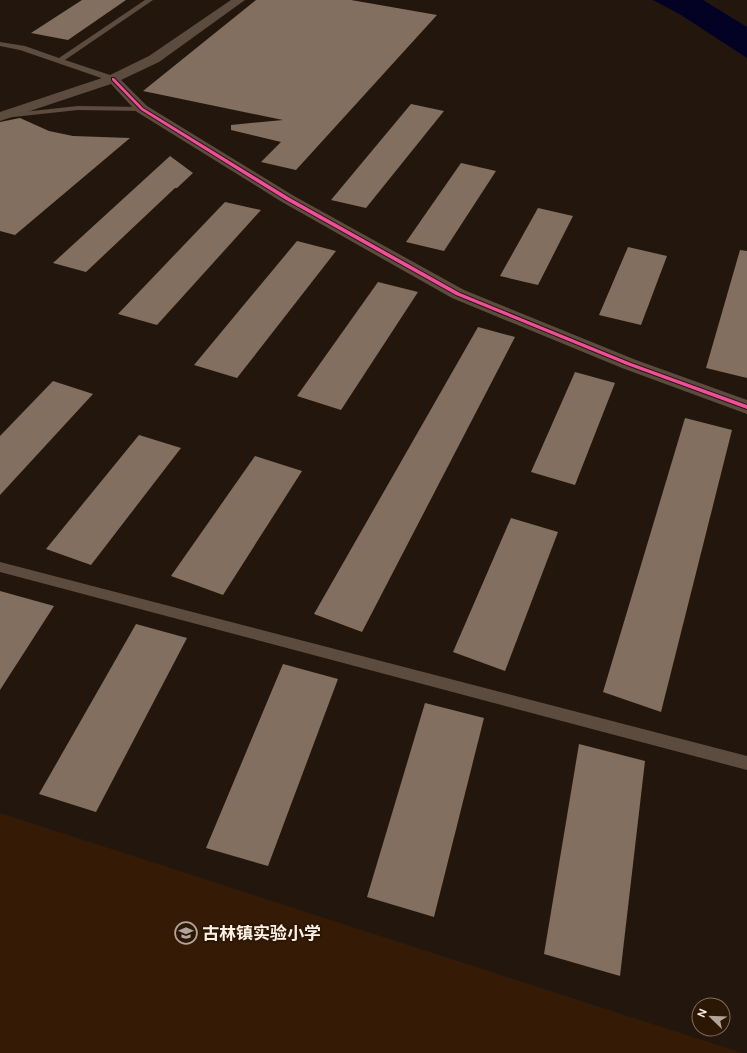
<svg xmlns="http://www.w3.org/2000/svg" width="747" height="1053" font-family="'DM Sans','Noto Sans SC',sans-serif">
<style>
.built{fill:#351b05}
.water{fill:#030225}
.building{fill:#826f5f}
.lines{fill:none;stroke-linecap:round;stroke-linejoin:round}
.service{fill:#5b4c3f;fill-rule:evenodd}
.minor{fill:#5b4c3f;fill-rule:evenodd}
.cycleway-casing{stroke:#2c1604;stroke-width:2}
.cycleway{fill:#ef4d9e;fill-rule:evenodd}
.labels{text-anchor:middle;dominant-baseline:central;stroke-width:4;stroke-linejoin:round;paint-order:stroke}
.near-poi-label{font-size:17px;font-weight:bold;fill:#fdf0e7;stroke:#2c1604;text-anchor:start}
</style>
<rect width="100%" height="100%" fill="#23170d"/>
<polygon class="built" points="0,813 742,1053 0,1053"/>
<polygon class="water" points="653,0 703,0 747,27 747,58 681,15"/>
<g class="building">
<polygon points="82,0 126,0 68,40 31,33"/>
<polygon points="256,0 351,0 437,15 296,170 261,162 281,142 231,130 231,125 283,120 143,91"/>
<polygon points="411,104 444,111 366,208 331,200"/>
<polygon points="20,118 49,131 73,136 130,138 15,235 0,231 0,122"/>
<polygon points="170,156 193,173 177,188 175,188 86,272 53,263"/>
<polygon points="461,163 496,171 444,251 406,242"/>
<polygon points="225,202 261,210 157,325 118,314"/>
<polygon points="538,208 573,216 538,285 500,276"/>
<polygon points="297,241 336,251 237,378 194,365"/>
<polygon points="628,247 667,256 641,325 599,315"/>
<polygon points="740,250 747,251 747,378 706,368"/>
<polygon points="378,282 418,292 341,410 297,396"/>
<polygon points="478,327 515,337 362,632 314,614"/>
<polygon points="575,372 615,383 575,485 531,472"/>
<polygon points="53,381 93,394 0,495 0,436"/>
<polygon points="685,418 732,430 661,712 603,692"/>
<polygon points="139,435 181,448 91,565 46,549"/>
<polygon points="255,456 302,471 223,595 171,576"/>
<polygon points="511,518 558,532 505,671 453,652"/>
<polygon points="0,591 54,606 0,690"/>
<polygon points="136,624 187,638 96,812 39,794"/>
<polygon points="283,664 338,679 268,866 206,848"/>
<polygon points="425,703 484,718 434,917 367,897"/>
<polygon points="579,744 645,761 620,976 544,954"/>
</g>
<g class="lines">
<g class="service">
<polygon points="145,0 153,0 65,60 116,77 116,81 110,81 20,50 0,46 0,42 25,46 59,58"/>
<polygon points="78,106 142,107 146,109 142,111 78,110 4,118 0,116 4,114"/>
<polygon points="0,562 747,756 747,770 0,572"/>
</g>
<polygon class="minor" points="231,0 245,0 159,62 121,80 147,106 294,196 464,290 636,360 747,400 747,414 622,368 452,298 282,202 137,112 111,84 0,121 0,112 108,76 149,56"/>
<g class="cycleway-casing">
<polygon id="cycleway" points="112,78 114,78 143,108 290,198 460,293 631,363 747,405 747,409 627,365 456,295 286,200 141,110 112,80"/>
</g>
<use href="#cycleway" class="cycleway"/>
</g>
<defs>
<g id="school-ring" transform="scale(1.15)"><circle r="9.5" fill="#2c1604" stroke="#b1a49b" stroke-width="1.5"/><path d="M0-5L7-2L0 1L-7-2ZM-4 1L0 2.5L4 1V4Q0 6-4 4Z" fill="#b1a49b"/></g>
</defs>
<g fill-rule="evenodd">
<use href="#school-ring" x="186" y="933"/>
</g>
<g class="labels">
<g class="near-poi-label">
<text x="202" y="933">古林镇实验小学</text>
</g>
</g>
<g transform="translate(711 1017) rotate(293)"><circle r="19" fill="#2c1604" stroke="#806d5f"/>
<path d="M0-3L7 15L0 10L-7 15Z" fill="#b1a49b"/>
<text y="-6" font-size="11" font-weight="bold" text-anchor="middle" fill="#fdf0e7">N</text>
</g>
</svg>
